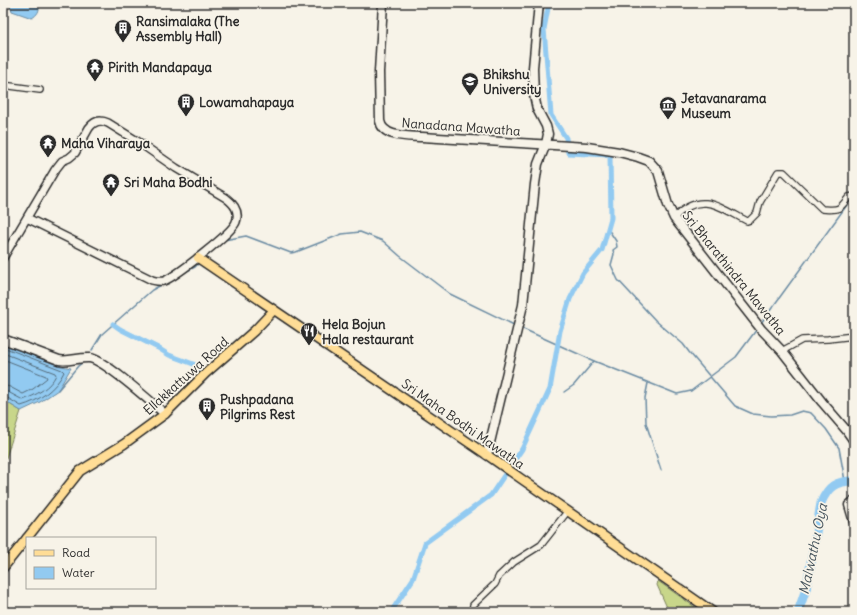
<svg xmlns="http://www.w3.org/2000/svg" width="857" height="615" font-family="Delius,sans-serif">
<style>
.green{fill:#c8d68a;stroke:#7a805a}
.water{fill:#92caf1;stroke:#698aa2}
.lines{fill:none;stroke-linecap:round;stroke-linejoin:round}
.shore{stroke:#546b7a;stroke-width:1}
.stream{stroke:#698aa2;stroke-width:1.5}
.canal{stroke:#92caf1;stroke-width:5}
.river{stroke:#92caf1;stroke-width:9}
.minor-casing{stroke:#2b2b2b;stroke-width:8}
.tertiary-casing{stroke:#2b2b2b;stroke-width:10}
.secondary-casing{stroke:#2b2b2b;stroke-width:11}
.primary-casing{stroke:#2b2b2b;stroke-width:11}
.minor{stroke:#f7f3e8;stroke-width:5.5}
.tertiary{stroke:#f7f3e8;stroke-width:7}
.secondary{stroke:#f7f3e8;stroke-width:8}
.primary{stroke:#ffdd96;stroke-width:8}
.labels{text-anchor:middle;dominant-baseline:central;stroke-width:3.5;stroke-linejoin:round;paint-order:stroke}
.poi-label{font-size:13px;font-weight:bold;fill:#2b2b2b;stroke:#f7f3e8;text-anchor:start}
.street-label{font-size:13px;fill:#2b2b2b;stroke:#f7f3e8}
.water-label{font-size:14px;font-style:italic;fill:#45535c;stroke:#f7f3e8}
</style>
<rect width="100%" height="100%" fill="#f7f3e8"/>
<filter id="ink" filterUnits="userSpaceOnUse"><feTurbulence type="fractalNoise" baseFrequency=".025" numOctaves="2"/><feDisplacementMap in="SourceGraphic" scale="8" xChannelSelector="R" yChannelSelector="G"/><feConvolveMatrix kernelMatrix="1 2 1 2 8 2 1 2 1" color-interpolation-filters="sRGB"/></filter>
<g filter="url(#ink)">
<g class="green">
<polygon points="3,400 21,411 3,467"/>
<polygon points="658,581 702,612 669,612 657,585"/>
</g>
<g class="water">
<path d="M12,3H35L39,5C40,11 37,15 32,18L12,11L10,5Z"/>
<polygon points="3,343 57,365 71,368 58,390 40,402 21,411 3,400"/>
</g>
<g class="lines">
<g class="shore">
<path d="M3,347L62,370L64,372C56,389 39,401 21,406L6,397H3"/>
<path d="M3,353L55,373L56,375C50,388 36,395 23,400L8,392L3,391"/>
<polyline points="3,359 46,376 47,378 33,389 23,394 10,387 3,385"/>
</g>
<g class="stream">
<polyline points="608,229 616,241 617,247 613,250 614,254 611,265 618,280 656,321 683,344 689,352 735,406 753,414 771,416 790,415 802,411 811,413 826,429 839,448 845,481"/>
<polyline points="224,240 246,236 291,253 296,252 342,234 360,232 383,241 400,256 450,294 516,326"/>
<polyline points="204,259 211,252"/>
<polyline points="181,274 195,267 199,263"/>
<polyline points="761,323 852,198"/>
<polyline points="521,328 594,361 677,394 691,391 736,357 757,329"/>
<polyline points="92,350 102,334 152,290 163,284"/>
<polyline points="648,383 645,398 646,423 661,470"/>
<polyline points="58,390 78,366 85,361"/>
<polyline points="564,392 574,385 594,361"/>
</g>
<g class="canal">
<polyline points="113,324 120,329 158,348 169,355 196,365 200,369"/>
<polyline points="391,612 413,579 425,543 491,495 522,449 550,389 560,331 570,299 583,273 602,250 611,218 610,155 568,153 566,138 551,115 544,29 549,3"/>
</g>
<path class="river" d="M798,612L807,586L821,503C828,486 836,481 854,481"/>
<g class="minor-casing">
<g id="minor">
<polyline points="3,85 40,90"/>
<path d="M674,218C700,190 720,207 747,221L750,220L757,213L760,202L778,172H784L822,209C839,210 838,211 849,197L854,196"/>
<polyline points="782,351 802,340 828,339 854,336"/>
<polyline points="472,612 473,605 495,584 499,576 514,562 541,545 567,512"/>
</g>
</g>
<g class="tertiary-casing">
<path id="tertiary" d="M3,258L55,170L62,161L69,158L75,153L89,128C94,121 100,119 108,123L137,141L176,168L226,198C234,204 240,211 236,222C232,233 176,276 164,281C159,282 156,281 152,280L27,218"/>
</g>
<g class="secondary-casing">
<g id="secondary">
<path d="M383,3L379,72L380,121C383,138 408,136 422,137L587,147L619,152L638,157L649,161L658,171L668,205L674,218L761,329L782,351L822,402L847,431L854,441"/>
<path d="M3,339L59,360C69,362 79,357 90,358C106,361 151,402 165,414"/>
<polyline points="487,455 523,305 535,184 538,164 546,144 548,134 546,126 537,109 534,95 533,68 539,3"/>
<polyline points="854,501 849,505 854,522"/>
</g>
</g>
<g class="primary-casing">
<g id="primary">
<polyline points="198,258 487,455 713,612"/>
<polyline points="27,538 80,471 124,444 165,414 206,373 254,331 274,310"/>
<polyline points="3,568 27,538"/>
</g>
</g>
<use href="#minor" class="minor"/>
<use href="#tertiary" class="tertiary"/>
<use href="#secondary" class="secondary"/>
<use href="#primary" class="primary"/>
</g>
</g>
<defs>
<g id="building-pin" transform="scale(0.9)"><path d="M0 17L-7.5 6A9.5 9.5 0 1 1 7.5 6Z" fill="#2b2b2b" stroke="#f7f3e8"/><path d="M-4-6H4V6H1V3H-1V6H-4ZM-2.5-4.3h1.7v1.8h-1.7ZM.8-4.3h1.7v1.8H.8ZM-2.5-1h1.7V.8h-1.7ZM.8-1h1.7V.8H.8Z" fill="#fff"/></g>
<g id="temple-pin" transform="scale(0.9)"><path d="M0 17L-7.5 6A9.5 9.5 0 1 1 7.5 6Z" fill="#2b2b2b" stroke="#f7f3e8"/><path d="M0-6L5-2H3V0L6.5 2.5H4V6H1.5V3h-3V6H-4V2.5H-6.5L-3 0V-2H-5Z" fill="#fff"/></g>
<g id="university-pin" transform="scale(0.9)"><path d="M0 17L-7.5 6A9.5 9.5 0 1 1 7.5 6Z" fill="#2b2b2b" stroke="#f7f3e8"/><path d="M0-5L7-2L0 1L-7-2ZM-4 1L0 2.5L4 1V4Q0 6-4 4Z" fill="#fff"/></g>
<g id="museum-pin" transform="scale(0.9)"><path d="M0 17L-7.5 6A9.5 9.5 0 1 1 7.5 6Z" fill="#2b2b2b" stroke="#f7f3e8"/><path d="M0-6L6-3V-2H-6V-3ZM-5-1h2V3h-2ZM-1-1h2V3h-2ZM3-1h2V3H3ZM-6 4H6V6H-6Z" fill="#fff"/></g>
<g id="restaurant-pin" transform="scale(0.9)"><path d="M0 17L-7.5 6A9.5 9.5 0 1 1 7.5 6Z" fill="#2b2b2b" stroke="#f7f3e8"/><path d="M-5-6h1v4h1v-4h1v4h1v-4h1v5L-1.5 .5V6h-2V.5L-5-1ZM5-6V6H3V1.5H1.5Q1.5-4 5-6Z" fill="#fff"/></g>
</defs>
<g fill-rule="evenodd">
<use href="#building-pin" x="123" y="28"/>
<use href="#temple-pin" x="95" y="67"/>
<use href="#university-pin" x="470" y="81"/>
<use href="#building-pin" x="186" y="102"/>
<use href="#museum-pin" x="668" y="105"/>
<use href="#temple-pin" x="48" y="143"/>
<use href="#temple-pin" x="111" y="182"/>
<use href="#restaurant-pin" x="309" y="331"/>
<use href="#building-pin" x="207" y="406"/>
</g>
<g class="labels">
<g class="poi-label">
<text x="136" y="21">Ransimalaka (The<tspan x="136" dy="15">Assembly Hall)</tspan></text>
<text x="108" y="67">Pirith Mandapaya</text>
<text x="483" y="74">Bhikshu<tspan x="483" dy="15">University</tspan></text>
<text x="681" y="98">Jetavanarama<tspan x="681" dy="15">Museum</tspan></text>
<text x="199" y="102">Lowamahapaya</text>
<text x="61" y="143">Maha Viharaya</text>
<text x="124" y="182">Sri Maha Bodhi</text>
<text x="322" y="324">Hela Bojun<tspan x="322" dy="15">Hala restaurant</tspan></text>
<text x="220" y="399">Pushpadana<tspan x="220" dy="15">Pilgrims Rest</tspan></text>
</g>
<g class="street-label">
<text transform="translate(461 127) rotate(4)">Nanadana Mawatha</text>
<text transform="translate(734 273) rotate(51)">Sri Bharathindra Mawatha</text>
<text transform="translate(186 376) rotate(-42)">Ellakkattuwa Road</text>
<text transform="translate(463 424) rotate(35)">Sri Maha Bodhi Mawatha</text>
</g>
<g class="water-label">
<text transform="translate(813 549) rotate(-78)">Malwathu Oya</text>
</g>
</g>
<rect width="857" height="615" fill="none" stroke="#f7f3e8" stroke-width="16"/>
<rect x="8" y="8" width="841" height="599" fill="none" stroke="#2b2b2b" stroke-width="1.5" filter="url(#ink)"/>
<rect x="26" y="537" width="130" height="52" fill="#f7f3e8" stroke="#a5a39c"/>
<rect x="34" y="550" width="20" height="6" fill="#ffdd96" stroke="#a5a39c"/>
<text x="62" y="557" font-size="12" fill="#2b2b2b">Road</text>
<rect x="34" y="567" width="20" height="12" fill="#92caf1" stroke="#a5a39c"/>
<text x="62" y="577" font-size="12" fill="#2b2b2b">Water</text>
</svg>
